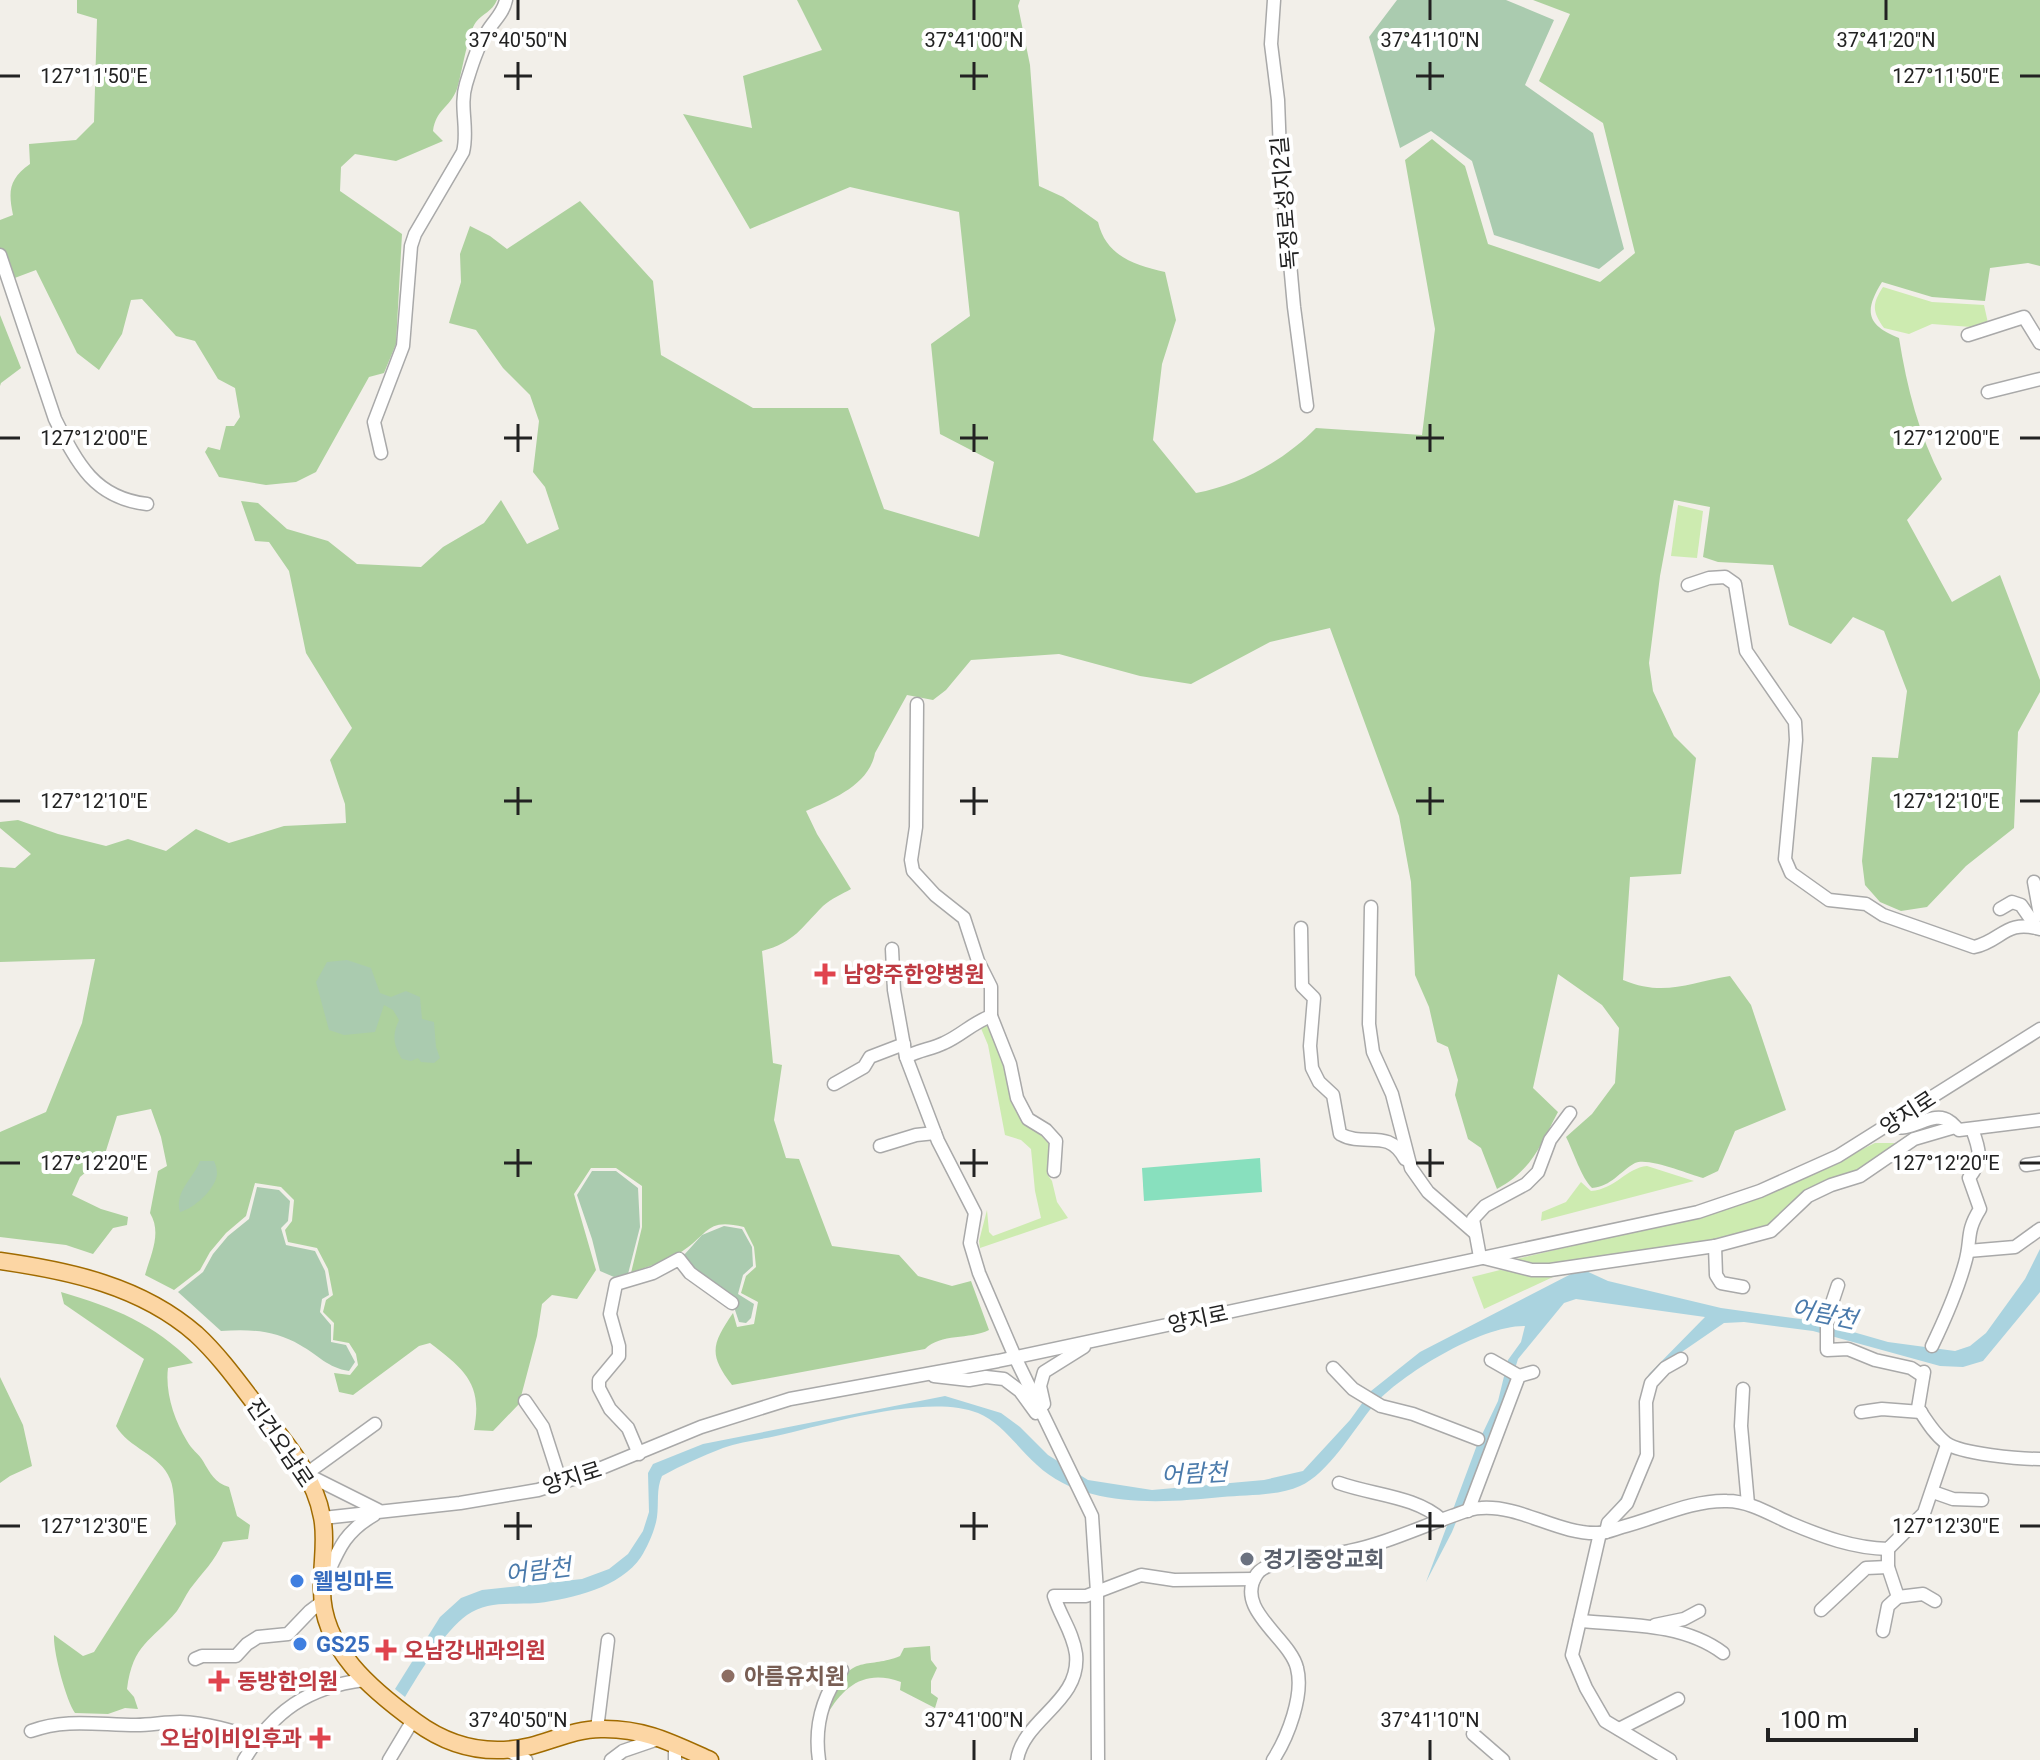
<svg xmlns="http://www.w3.org/2000/svg" width="2040" height="1760" font-family="Roboto,'Noto Sans KR',sans-serif">
<style>
.grass{fill:#cdebb0}
.forest{fill:#add19e}
.cemetery{fill:#aacbaf}
.pitch{fill:#88e0be}
.water{fill:#aad3df}
.lines{fill:none;stroke-linecap:round;stroke-linejoin:round}
.minor-casing{stroke:#a9a9a9;stroke-width:15}
.major-casing{stroke:#a06b00;stroke-width:19}
.minor{stroke:#fff;stroke-width:12}
.major{stroke:#fcd6a4;stroke-width:16}
.ticks{fill:none;stroke:#222;stroke-width:3}
.health-dot{fill:#e0444e;stroke:#fff;stroke-width:3}
.worship-dot{fill:#6b7280;stroke:#fff;stroke-width:3}
.shop-dot{fill:#3f7fe0;stroke:#fff;stroke-width:3}
.education-dot{fill:#8d6e63;stroke:#fff;stroke-width:3}
.labels{text-anchor:middle;dominant-baseline:central;stroke-width:8;stroke-linejoin:round;paint-order:stroke}
.street-label{font-size:22px;fill:#222;stroke:#fff}
.health-label{font-size:22px;font-weight:bold;fill:#be3a42;stroke:#fff;text-anchor:start}
.worship-label{font-size:22px;font-weight:bold;fill:#5b616d;stroke:#fff;text-anchor:start}
.shop-label{font-size:22px;font-weight:bold;fill:#366cbe;stroke:#fff;text-anchor:start}
.education-label{font-size:22px;font-weight:bold;fill:#785e54;stroke:#fff;text-anchor:start}
.water-label{font-size:24px;font-style:italic;fill:#4a7aab;stroke:#fff}
.ticks-label{font-size:20px;text-anchor:middle;fill:#222;stroke:#fff;stroke-width:8;stroke-linejoin:round;paint-order:stroke}
</style>
<rect width="100%" height="100%" fill="#f2efe9"/>
<g class="grass">
<path d="M1883,287L1932,302L1984,305L1988,323L1971,327L1932,324L1909,334L1884,328C1872,311 1872,304 1883,287Z"/>
<polygon points="1678,505 1703,511 1697,558 1671,556"/>
<path d="M985,1024C1003,1035 1004,1076 1010,1095C1018,1118 1035,1127 1049,1144L1051,1150L1047,1174L1052,1181L1057,1202L1068,1218L980,1248L979,1241L987,1210L989,1232L993,1236L1041,1218L1035,1191L1031,1149L1021,1140L1005,1135L988,1045L980,1026Z"/>
<polygon points="1875,1143 1895,1143 1861,1171 1769,1225 1698,1243 1545,1266 1512,1260 1728,1209 1806,1177"/>
<path d="M1647,1166L1694,1181L1541,1221L1542,1212L1566,1202L1581,1182L1591,1191C1616,1189 1626,1168 1647,1166Z"/>
<polygon points="1500,1270 1553,1277 1484,1309 1472,1277"/>
</g>
<g class="forest">
<path d="M77,0H497C492,12 483,13 476,22C468,32 462,73 457,89C449,109 436,109 433,131L443,141L396,161L355,154L341,167L340,191L402,234L396,344L384,373L369,377L316,472L296,482L266,485L219,477L205,452L208,447L220,450L226,426H234L240,417L235,388L218,379L195,341L176,336L142,299L131,300L122,334L99,370L77,353L36,270L12,279L0,248V220L13,215C8,191 9,179 30,164L29,144L76,140L94,122L97,19L77,13Z"/>
<path d="M797,0H1020L1018,6L1030,65L1039,186L1063,197L1098,222C1106,256 1134,265 1165,272L1176,320L1162,364L1153,440L1196,493C1240,485 1285,460 1316,428L1422,435L1435,329L1405,160L1432,139L1465,166L1488,244L1600,282L1635,253L1603,123L1539,81L1570,14L1533,0H2040V266L2028,263L1990,268L1985,301L1932,297L1882,282C1864,311 1866,325 1899,338C1907,388 1919,435 1942,479L1907,520L1952,602L2000,575L2040,680V692L2018,732L2014,828L1966,866L1927,907L1901,911L1880,902L1865,885L1862,861L1872,757L1898,758L1907,691L1884,631L1853,617L1831,644L1789,625L1773,565L1718,562L1703,557L1710,507L1674,500L1660,576L1649,663L1653,691L1674,736L1696,758L1681,874L1630,877L1623,980C1664,997 1688,983 1730,976L1751,1005L1786,1110L1735,1131L1718,1171L1703,1178C1688,1174 1648,1157 1635,1163C1619,1172 1612,1186 1592,1188C1581,1177 1574,1153 1566,1137L1592,1114L1615,1083L1619,1028L1602,1005L1558,974L1533,1088L1558,1112C1540,1146 1532,1170 1497,1189L1481,1148L1468,1139L1455,1095L1458,1080L1448,1047L1437,1042L1429,1007L1415,975L1411,882L1399,816L1330,628L1270,642L1191,684L1140,676L1059,654L971,660L946,690L933,700L907,695L875,753C869,785 833,799 806,811L817,834L851,889C842,894 831,899 823,906C801,928 795,942 762,951L773,1063L782,1065L774,1120L786,1158L799,1159L832,1246L899,1255L918,1276L952,1286L971,1281L989,1330C969,1340 941,1333 925,1349L732,1385C708,1354 712,1344 733,1313L737,1327L754,1324L758,1302L741,1293L746,1276L756,1267L754,1247L744,1227C707,1218 710,1232 684,1250C670,1261 648,1266 631,1273L642,1227V1186L616,1168H591L574,1194L596,1270L577,1299L552,1295L542,1304L537,1336L519,1404L493,1431L474,1430C483,1384 465,1370 430,1343L419,1346L353,1395L339,1392L334,1373L350,1375L358,1365L356,1354L349,1343L333,1340L334,1323L323,1312L326,1300L333,1295L328,1269L317,1248L288,1242L285,1230L292,1221L294,1200L281,1187L255,1183L246,1216L226,1233L210,1252L200,1270L174,1290L145,1275C151,1254 162,1233 150,1213L158,1171L167,1166L161,1137L151,1109L117,1116L104,1157L80,1177L72,1195L101,1209L128,1217L127,1225L113,1228L93,1254L66,1245L0,1237V1132L46,1112L82,1023L95,959L0,962V867L15,868L31,854L0,828V822L18,820L58,834L106,846L128,839L166,851L196,829L229,843L284,826L346,823L345,804L330,760L352,728L306,653L289,571L269,542L255,541L241,501L258,503L287,529L328,541L357,564L421,567L443,547L484,523L501,500L527,544L559,529L545,487L533,472L539,421L530,395L503,368L476,330L449,323L461,282L460,254L470,226L490,236L507,249L580,201L653,281L661,355L753,408H848L884,509L979,537L994,462L940,434L931,344L970,316L959,212L850,187L750,229L683,114L752,128L743,76L822,50Z"/>
<polygon points="0,315 21,368 1,383 0,386"/>
<path d="M61,1292C115,1308 153,1323 193,1363L168,1368C165,1392 174,1420 187,1441C191,1449 199,1454 203,1461C210,1473 215,1483 229,1487L237,1516L250,1525L248,1539L223,1542C215,1561 202,1573 190,1589C185,1596 182,1604 177,1611C151,1642 133,1643 127,1689L134,1697L138,1709L125,1708L108,1714L75,1713C66,1700 53,1652 54,1635L83,1656L94,1652L176,1524C174,1512 175,1490 170,1479C161,1455 128,1448 116,1426L144,1359L64,1304Z"/>
<polygon points="0,1377 23,1425 32,1466 10,1476 0,1483"/>
<path d="M930,1646L931,1660L937,1668L931,1681V1693L938,1698L935,1708L900,1690L901,1682C866,1669 844,1685 827,1715C827,1705 831,1699 835,1690C854,1654 868,1669 900,1656L904,1648Z"/>
</g>
<g class="cemetery">
<polygon points="1397,0 1506,0 1554,20 1525,85 1593,133 1624,249 1599,269 1494,235 1472,161 1431,131 1400,148 1369,37"/>
<path d="M347,960L371,968L380,993L391,997L406,991L420,997L422,1019L434,1022L436,1047L440,1058L434,1063L421,1062L418,1058L411,1061L402,1059C393,1044 392,1035 399,1020L393,1010L384,1005L375,1032L344,1035L329,1030L316,982L327,962Z"/>
<path d="M200,1161H214C216,1165 217,1170 217,1174C216,1189 193,1209 180,1212C174,1192 193,1179 200,1161Z"/>
<polygon points="592,1171 616,1171 638,1188 640,1227 628,1274 614,1277 600,1271 592,1239 577,1195"/>
<path d="M257,1187L279,1190L290,1201L288,1221L281,1228L286,1245L315,1251L325,1271L329,1295L322,1299L320,1312L331,1325V1342L346,1345L355,1362L349,1371C328,1368 318,1355 300,1345C275,1330 249,1329 221,1331L178,1292L203,1272L213,1254L228,1236L249,1219Z"/>
<polygon points="724,1226 742,1229 752,1247 753,1266 743,1275 738,1294 754,1304 751,1318 746,1323 739,1322 735,1310 736,1301 692,1268 684,1255 702,1235"/>
</g>
<polygon class="pitch" points="1260,1158 1262,1192 1144,1201 1142,1168"/>
<path class="water" d="M2040,1249V1292L1983,1361L1963,1367L1940,1366L1813,1331L1744,1322L1724,1323L1673,1358L1652,1376L1645,1443L1629,1494L1606,1517C1623,1498 1641,1469 1642,1443C1643,1418 1636,1396 1649,1374L1705,1317L1576,1299L1564,1303L1518,1359L1506,1398L1452,1532L1426,1582L1477,1445L1498,1401L1508,1360L1521,1342L1525,1326C1482,1325 1401,1374 1373,1406C1354,1429 1328,1474 1300,1486C1278,1496 1246,1495 1222,1497C1163,1503 1084,1509 1037,1465C1018,1448 1002,1423 978,1413C928,1393 828,1424 776,1436C759,1440 739,1442 723,1448C702,1456 682,1465 662,1476C656,1489 659,1503 657,1517C655,1530 648,1546 641,1557C621,1587 572,1599 538,1603C514,1605 488,1600 467,1615C445,1630 419,1674 405,1697L395,1689L440,1617L461,1598L482,1590L582,1579L609,1569L628,1554L643,1531L649,1512L648,1473L653,1464L703,1444L945,1396L1001,1413L1020,1427L1048,1455L1088,1480L1152,1490L1264,1480L1303,1471L1350,1420L1371,1391L1420,1352L1573,1273L1584,1270L1608,1281L1721,1308L1815,1321L1888,1342L1955,1351L1970,1346L1986,1333L2025,1279Z"/>
<g class="lines">
<g class="minor-casing">
<g id="minor">
<polyline points="1274,0 1271,44 1278,100 1280,153 1294,307 1307,406"/>
<path d="M0,255L55,419C77,463 94,498 147,504"/>
<polyline points="1968,335 2024,317 2040,343"/>
<polyline points="1988,392 2040,379"/>
<path d="M381,453L374,422L403,346L411,246L415,234L463,152C469,129 459,107 466,84C471,68 477,46 487,32C494,20 503,14 506,0"/>
<path d="M1688,585L1709,578L1725,577L1735,584L1746,651L1795,722L1796,740L1785,859L1791,873L1829,900L1866,904L1883,915L1974,947C2002,941 2005,919 2040,929"/>
<polyline points="917,704 916,827 911,860 913,871 935,895 964,918 978,961 991,987 991,1016 1010,1064 1017,1098 1028,1119 1046,1130 1056,1141 1054,1171"/>
<polyline points="2034,882 2040,915"/>
<polyline points="1371,907 1369,1024 1373,1052 1392,1094 1411,1168 1428,1192 1474,1232"/>
<polyline points="2000,909 2012,902 2021,905 2037,928"/>
<path d="M1301,928L1302,986L1314,998L1310,1046L1312,1068L1319,1082L1333,1095L1340,1134C1365,1148 1388,1127 1405,1159"/>
<polyline points="892,949 894,990 906,1057 938,1141 975,1213 970,1243 979,1273 1015,1357 1092,1516 1097,1592 1098,1760"/>
<path d="M906,1057C919,1050 932,1049 944,1043C962,1035 972,1023 991,1016"/>
<polyline points="834,1084 864,1067 870,1057 904,1044"/>
<polyline points="1570,1113 1550,1140 1538,1172 1526,1184 1485,1206 1473,1219 1480,1257 1532,1270 1550,1270 1715,1246 1771,1231 1808,1196 1831,1185 1860,1176 1914,1139 1955,1127"/>
<path d="M1890,1126C1911,1134 1933,1109 1949,1121C1953,1123 1955,1127 1959,1130L2040,1120"/>
<polyline points="880,1146 916,1135 935,1133"/>
<polyline points="2026,1165 2040,1163"/>
<polyline points="1715,1246 1716,1275 1721,1283 1743,1287"/>
<polyline points="1968,1251 2015,1247 2040,1229"/>
<polyline points="1838,1285 1827,1318 1827,1350 1848,1349 1875,1360 1911,1368 1923,1376"/>
<path d="M1932,1346C1945,1319 1957,1292 1965,1263C1972,1239 1965,1233 1980,1209L1969,1178C1983,1160 1980,1150 1972,1129"/>
<polyline points="1491,1360 1519,1376"/>
<polyline points="1333,1368 1353,1389 1381,1406 1413,1414 1478,1439"/>
<path d="M1924,1372L1918,1408C1926,1420 1934,1434 1946,1443C1961,1454 2020,1459 2040,1459"/>
<polyline points="934,1376 969,1380 986,1377 1004,1379 1020,1391 1036,1413"/>
<polyline points="1743,1389 1741,1426 1748,1504"/>
<polyline points="525,1401 543,1427 561,1483"/>
<polyline points="1044,1404 1040,1386 1044,1372 1084,1347"/>
<polyline points="1861,1412 1882,1409 1921,1412"/>
<polyline points="375,1424 306,1474 378,1510"/>
<polyline points="639,1454 628,1428 610,1409 599,1388 599,1380 619,1356 619,1346 610,1314 616,1284 653,1273 679,1259 690,1273 732,1303"/>
<path d="M1339,1483C1372,1495 1416,1496 1442,1520"/>
<polyline points="1933,1492 1953,1499 1982,1500"/>
<polyline points="1468,1511 1519,1376 1533,1372"/>
<polyline points="323,1518 460,1503 538,1490 582,1476 701,1427 790,1399 998,1361 1698,1212 1760,1191 1838,1156 2040,1029"/>
<polyline points="1606,1532 1608,1523 1627,1503 1647,1455 1646,1402 1651,1383 1665,1368 1681,1359"/>
<polyline points="1600,1533 1572,1655 1586,1688 1605,1721 1670,1760"/>
<path d="M324,1582C338,1551 343,1533 374,1515"/>
<polyline points="1898,1597 1923,1594 1935,1601"/>
<polyline points="1821,1610 1866,1568 1888,1567"/>
<path d="M1580,1621C1627,1625 1683,1623 1723,1653"/>
<polyline points="1655,1625 1684,1619 1699,1611"/>
<polyline points="1883,1631 1888,1606 1898,1597 1888,1567 1888,1549"/>
<polyline points="195,1659 202,1656 236,1656 247,1644 258,1637 288,1634 310,1611 322,1602"/>
<polyline points="597,1729 608,1640"/>
<polyline points="1619,1729 1678,1699"/>
<path d="M31,1731C66,1718 99,1725 136,1725C151,1725 165,1722 180,1722C208,1723 233,1731 259,1739"/>
<polyline points="1473,1734 1503,1760"/>
<polyline points="507,1750 526,1760"/>
<path d="M244,1760C273,1711 308,1687 364,1680"/>
<polyline points="389,1760 413,1720"/>
<polyline points="611,1760 623,1751 661,1738"/>
<polyline points="675,1760 675,1743"/>
<path d="M819,1760C814,1726 822,1697 842,1670"/>
<path d="M1017,1760C1024,1718 1081,1702 1076,1654C1073,1632 1060,1616 1054,1596H1086L1141,1575L1174,1580L1254,1579"/>
<path d="M1273,1760C1288,1737 1304,1695 1297,1668C1290,1638 1233,1609 1257,1574C1269,1557 1327,1556 1349,1551C1384,1544 1418,1528 1452,1516C1461,1513 1471,1508 1481,1508C1521,1505 1559,1535 1599,1533C1606,1533 1615,1529 1622,1527C1657,1518 1691,1500 1727,1501C1749,1501 1770,1514 1790,1523C1823,1537 1853,1548 1888,1549L1924,1513L1947,1445"/>
</g>
</g>
<g class="major-casing">
<path id="major" d="M0,1261C70,1271 141,1286 196,1334C221,1357 241,1386 262,1413C287,1444 315,1477 322,1517C327,1540 321,1566 322,1590C322,1649 372,1690 416,1722C450,1747 489,1756 531,1746C554,1740 576,1729 601,1729C644,1728 672,1743 710,1760"/>
</g>
<use href="#minor" class="minor"/>
<use href="#major" class="major"/>
</g>
<path class="ticks" d="M518,0V20M974,0V20M1430,0V20M1886,0V20M518,62V90M974,62V90M1430,62V90M0,76H20M504,76H532M960,76H988M1416,76H1444M2020,76H2040M518,424V452M974,424V452M1430,424V452M0,438H20M504,438H532M960,438H988M1416,438H1444M2020,438H2040M518,787V815M974,787V815M1430,787V815M0,801H20M504,801H532M960,801H988M1416,801H1444M2020,801H2040M518,1149V1177M974,1149V1177M1430,1149V1177M0,1163H20M504,1163H532M960,1163H988M1416,1163H1444M2020,1163H2040M518,1512V1540M974,1512V1540M1430,1512V1540M0,1526H20M504,1526H532M960,1526H988M1416,1526H1444M2020,1526H2040M518,1740V1760M974,1740V1760M1430,1740V1760"/>
<g class="health-dot">
<path d="M821 962h8v8h8v8h-8v8h-8v-8h-8v-8h8z"/>
<path d="M382 1638h8v8h8v8h-8v8h-8v-8h-8v-8h8z"/>
<path d="M215 1669h8v8h8v8h-8v8h-8v-8h-8v-8h8z"/>
<path d="M316 1726h8v8h8v8h-8v8h-8v-8h-8v-8h8z"/>
</g>
<circle class="worship-dot" cx="1247" cy="1559" r="8"/>
<g class="shop-dot">
<circle cx="297" cy="1581" r="8"/>
<circle cx="300" cy="1644" r="8"/>
</g>
<circle class="education-dot" cx="728" cy="1676" r="8"/>
<g class="labels">
<g class="street-label">
<text transform="translate(1285 203) rotate(-95)">독정로성지2길</text>
<text transform="translate(1908 1113) rotate(-33)">양지로</text>
<text transform="translate(1198 1319) rotate(-12)">양지로</text>
<text transform="translate(280 1443) rotate(56)">진건오남로</text>
<text transform="translate(572 1478) rotate(-18)">양지로</text>
</g>
<g class="health-label">
<text x="843" y="974">남양주한양병원</text>
<text x="404" y="1650">오남강내과의원</text>
<text x="237" y="1681">동방한의원</text>
<text x="302" y="1738" text-anchor="end">오남이비인후과</text>
</g>
<g class="worship-label">
<text x="1263" y="1559">경기중앙교회</text>
</g>
<g class="shop-label">
<text x="313" y="1581">웰빙마트</text>
<text x="316" y="1644">GS25</text>
</g>
<g class="education-label">
<text x="744" y="1676">아름유치원</text>
</g>
<g class="water-label">
<text transform="translate(1824 1314) rotate(12)">어람천</text>
<text transform="translate(1194 1474) rotate(-3)">어람천</text>
<text transform="translate(538 1571) rotate(-7)">어람천</text>
</g>
</g>
<g class="ticks-label">
<text x="518" y="47">37°40'50"N</text>
<text x="974" y="47">37°41'00"N</text>
<text x="1430" y="47">37°41'10"N</text>
<text x="1886" y="47">37°41'20"N</text>
<text x="1946" y="83">127°11'50"E</text>
<text x="94" y="83">127°11'50"E</text>
<text x="1946" y="445">127°12'00"E</text>
<text x="94" y="445">127°12'00"E</text>
<text x="1946" y="808">127°12'10"E</text>
<text x="94" y="808">127°12'10"E</text>
<text x="1946" y="1170">127°12'20"E</text>
<text x="94" y="1170">127°12'20"E</text>
<text x="1946" y="1533">127°12'30"E</text>
<text x="94" y="1533">127°12'30"E</text>
<text x="518" y="1727">37°40'50"N</text>
<text x="974" y="1727">37°41'00"N</text>
<text x="1430" y="1727">37°41'10"N</text>
</g>
<path d="M1768 1728v12h148v-12" fill="none" stroke="#222222" stroke-width="4"/>
<text x="1780" y="1728" font-size="24" fill="#222222" stroke="#ffffff" stroke-width="6" paint-order="stroke">100 m</text>
</svg>
